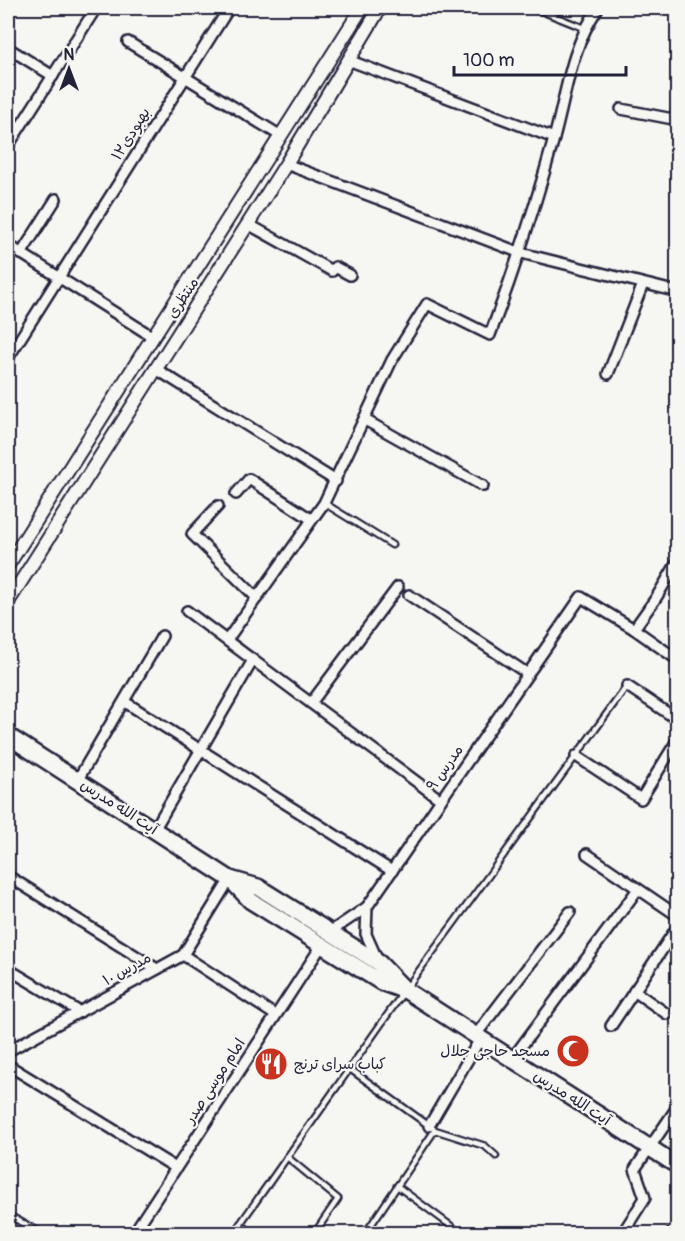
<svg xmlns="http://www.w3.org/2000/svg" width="685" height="1241" font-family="Pangolin,'Playpen Sans Arabic',sans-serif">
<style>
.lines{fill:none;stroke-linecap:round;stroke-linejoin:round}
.service-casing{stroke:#22223b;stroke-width:9}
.minor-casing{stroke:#22223b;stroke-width:14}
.tertiary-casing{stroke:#22223b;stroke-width:16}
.primary-casing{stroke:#22223b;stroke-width:20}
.service{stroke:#f6f6f2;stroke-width:4.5}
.minor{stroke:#f6f6f2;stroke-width:9}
.tertiary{stroke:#f6f6f2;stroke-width:12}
.primary{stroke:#f6f6f2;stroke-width:15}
.labels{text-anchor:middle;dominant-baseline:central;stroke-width:4.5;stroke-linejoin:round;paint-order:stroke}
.street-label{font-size:15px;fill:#22223b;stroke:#f6f6f2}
.poi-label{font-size:15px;fill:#22223b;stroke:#f6f6f2;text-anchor:end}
</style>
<rect width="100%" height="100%" fill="#f6f6f2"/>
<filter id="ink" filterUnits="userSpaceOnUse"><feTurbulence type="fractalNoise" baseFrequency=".0167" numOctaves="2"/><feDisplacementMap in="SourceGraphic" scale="12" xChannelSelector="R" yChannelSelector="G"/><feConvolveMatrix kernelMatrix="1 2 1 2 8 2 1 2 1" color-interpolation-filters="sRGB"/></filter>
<g filter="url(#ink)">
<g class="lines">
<g class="service-casing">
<g id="service">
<polyline points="534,8 584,28"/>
<polyline points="324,503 392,545"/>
<polyline points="350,1069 435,1130 485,1146 496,1156"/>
<polyline points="287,1157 338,1199 314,1234"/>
<polyline points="397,1186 462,1234"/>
<polyline points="8,1215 43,1234"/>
<polyline points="240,1224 253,1234"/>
<polyline points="233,1234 405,990 627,686"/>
<polyline points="365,1234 435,1130"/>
</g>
</g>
<g class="minor-casing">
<g id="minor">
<polyline points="128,42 281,136"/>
<polyline points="8,48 53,76"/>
<polyline points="348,60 554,138"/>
<polyline points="621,109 678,120"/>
<polyline points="8,146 96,8"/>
<polyline points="286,164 521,253 678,292"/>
<polyline points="248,224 332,271 335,267 350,275"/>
<polyline points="8,245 153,337"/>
<polyline points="21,254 56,199"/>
<polyline points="8,358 229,8"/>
<polyline points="156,369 336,481"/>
<polyline points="608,374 643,284"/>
<polyline points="365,420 483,486"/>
<polyline points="236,494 249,479 311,519"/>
<polyline points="218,506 192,534 257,598"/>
<polyline points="409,595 528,674"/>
<polyline points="187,611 441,800"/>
<polyline points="634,629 656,598 678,561"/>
<path d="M227,640L324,503L392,360L427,304L490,335C514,271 535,207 553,142C567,93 569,51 598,8"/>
<polyline points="627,686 678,720"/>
<polyline points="125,702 392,871"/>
<polyline points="311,703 398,587"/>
<polyline points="576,756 641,799 678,739"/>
<polyline points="77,781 162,636"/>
<polyline points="154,830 253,660"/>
<polyline points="587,854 678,916"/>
<polyline points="8,876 157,969"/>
<polyline points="330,932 367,907"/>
<polyline points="183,955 275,1015"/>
<polyline points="378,961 366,934 367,907 581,597 634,629 678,660"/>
<polyline points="8,969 80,1012"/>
<polyline points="634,991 667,1014"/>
<polyline points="611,1026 678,926"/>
<polyline points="475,1036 570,912"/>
<polyline points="8,1051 183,955 230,879"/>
<polyline points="512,1059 638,889"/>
<polyline points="8,1065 176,1168"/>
<polyline points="429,1126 480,1039"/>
<polyline points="133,1234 322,945"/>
<polyline points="622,1234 645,1198 635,1169 678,1106"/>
<polyline points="671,1234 678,1224"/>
</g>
</g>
<g class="tertiary-casing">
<g id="tertiary">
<polyline points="8,565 362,8"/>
<polyline points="8,602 286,164 380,8"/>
</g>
</g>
<g class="primary-casing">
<g id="primary">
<polyline points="8,736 230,879 251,901 381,982 403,990"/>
<polyline points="230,879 258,887 379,963 405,990 678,1166"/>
</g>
</g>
<use href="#service" class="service"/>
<use href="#minor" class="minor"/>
<use href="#tertiary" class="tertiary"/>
<use href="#primary" class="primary"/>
</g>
</g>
<defs>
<g id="mosque-disc" transform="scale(1.725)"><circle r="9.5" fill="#c8321e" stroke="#f6f6f2"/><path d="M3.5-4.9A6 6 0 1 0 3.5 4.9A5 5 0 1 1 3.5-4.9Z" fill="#fff"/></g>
<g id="restaurant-disc" transform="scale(1.725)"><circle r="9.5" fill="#c8321e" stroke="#f6f6f2"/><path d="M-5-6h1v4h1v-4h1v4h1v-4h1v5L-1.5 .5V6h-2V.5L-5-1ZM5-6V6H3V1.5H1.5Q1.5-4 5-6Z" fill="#fff"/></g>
</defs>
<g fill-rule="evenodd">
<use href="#mosque-disc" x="573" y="1051"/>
<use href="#restaurant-disc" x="271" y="1064"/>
</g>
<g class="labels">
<g class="street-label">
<text transform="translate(131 134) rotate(-58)">بهبودی۱۲</text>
<text transform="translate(183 298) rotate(-57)">منتظری</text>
<text transform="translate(445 768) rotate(-55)">مدرس ۹</text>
<text transform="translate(119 807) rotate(33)">آیت الله مدرس</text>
<text transform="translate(127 969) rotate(-29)">مدرس ۱۰</text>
<text transform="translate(215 1081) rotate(-57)">امام موسی صدر</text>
<text transform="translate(572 1098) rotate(33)">آیت الله مدرس</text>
</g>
<g class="poi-label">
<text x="550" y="1051">مسجد حاجی جلال</text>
<text x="294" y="1064" text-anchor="start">کباب سرای ترنج</text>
</g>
</g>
<rect width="685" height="1241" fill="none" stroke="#f6f6f2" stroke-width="30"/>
<rect x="15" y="15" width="655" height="1211" fill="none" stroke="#22223b" stroke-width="2" filter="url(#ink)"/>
<g transform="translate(69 69)" stroke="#f6f6f2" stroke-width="4.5" paint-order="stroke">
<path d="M0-4.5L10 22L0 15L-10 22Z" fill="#22223b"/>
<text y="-9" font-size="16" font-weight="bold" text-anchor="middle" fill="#22223b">N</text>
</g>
<path d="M454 66v9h172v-9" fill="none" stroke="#22223b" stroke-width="3"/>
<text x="463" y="66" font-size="18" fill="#22223b" stroke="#f6f6f2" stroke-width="4.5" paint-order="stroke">100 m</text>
</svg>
